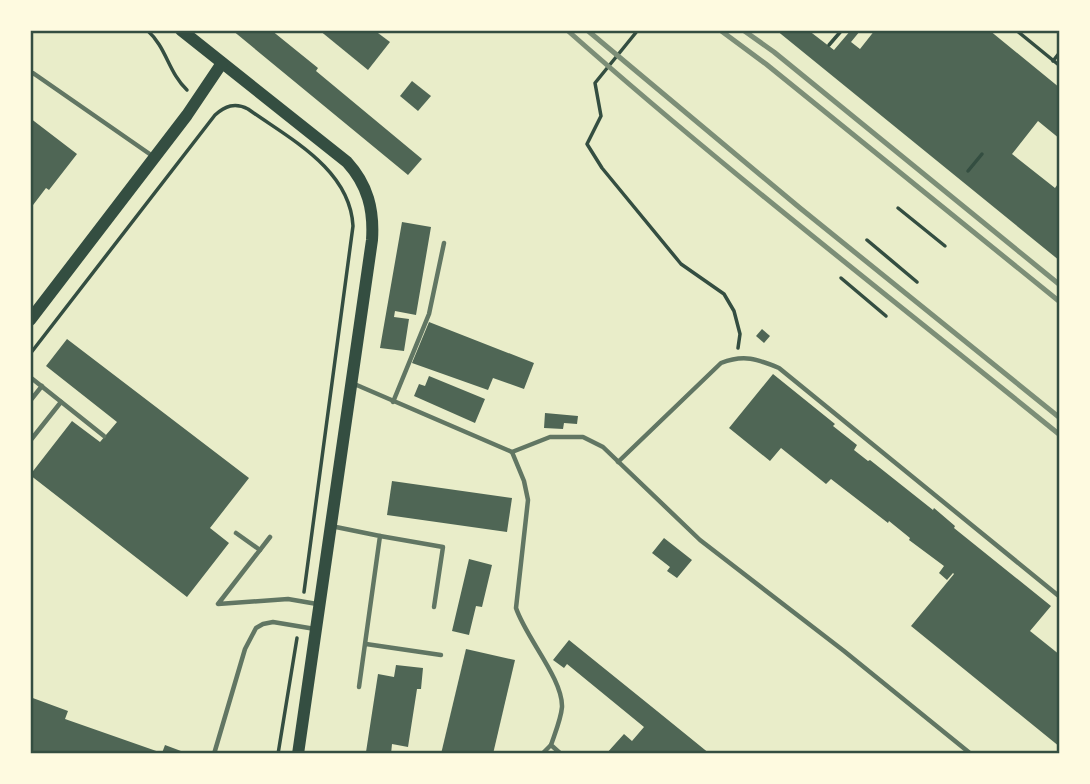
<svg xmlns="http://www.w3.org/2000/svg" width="1090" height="784" font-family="Commissioner,sans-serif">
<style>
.building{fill:#4f6655}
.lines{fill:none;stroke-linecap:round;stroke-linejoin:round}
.path{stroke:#344e41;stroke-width:3.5}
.service{stroke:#617663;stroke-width:4.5}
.secondary{stroke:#344e41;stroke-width:12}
.rail{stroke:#7c8e77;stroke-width:5}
.neatline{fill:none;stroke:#344e41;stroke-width:2.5}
</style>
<rect width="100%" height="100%" fill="#e9edc9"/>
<g class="building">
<polygon points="232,30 271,30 318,68 316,71 422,159 408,175"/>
<polygon points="319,30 374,30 390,42 368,70"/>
<polygon points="776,30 808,30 834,50 851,30 860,31 851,42 860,49 875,30 989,30 1060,88 1060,139 1038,121 1012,154 1055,188 1060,181 1060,261"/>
<polygon points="412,81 431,96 418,111 400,96"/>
<polygon points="30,118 77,154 49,190 46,188 30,209"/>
<polygon points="402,222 431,227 416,315 395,311 394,317 409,319 404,351 380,348"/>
<polygon points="429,322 534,363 524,389 493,378 488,390 412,363"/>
<polygon points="762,329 770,336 764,343 756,336"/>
<polygon points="67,339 249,478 210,528 229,543 187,597 30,475 72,421 100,442 117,422 46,366"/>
<polygon points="773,374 835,424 833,426 857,445 854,450 868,461 870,460 933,510 934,508 955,526 954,528 1051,606 1030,631 1060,655 1060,747 911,626 954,574 953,573 947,580 939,573 944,566 909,540 910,538 889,521 888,523 831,479 826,484 781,448 770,461 729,428"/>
<polygon points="429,376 485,399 475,423 414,396 419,384 425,386"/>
<polygon points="545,413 578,416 577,424 564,423 563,429 544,428"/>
<polygon points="392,481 512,498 507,532 387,515"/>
<polygon points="664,538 692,560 677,578 667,571 670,567 652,553"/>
<polygon points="469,559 492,565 482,607 476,606 469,635 452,631"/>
<polygon points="569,640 657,711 710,754 606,754 624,734 632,741 644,727 567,664 564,668 553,660"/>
<polygon points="466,649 515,660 493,754 441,754"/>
<polygon points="396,665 423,668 421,689 417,689 408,747 392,744 391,754 366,752 378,674 394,677"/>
<polygon points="30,697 68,711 65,719 162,753 165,745 189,754 30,754"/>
</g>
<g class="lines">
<g class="path">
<path d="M147,30C167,48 168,72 187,90"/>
<polyline points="638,30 595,83 601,116 587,144 602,168 681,264 724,294 734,311 740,334 738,348"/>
<polyline points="1016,30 1060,66"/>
<polyline points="829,45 842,30"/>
<polyline points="1053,61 1060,52"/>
<polyline points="968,171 982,154"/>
<polyline points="898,208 945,246"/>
<polyline points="867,240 917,282"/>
<polyline points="841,278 886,316"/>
<path d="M30,354L215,115C225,106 235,102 248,109C290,139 350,169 353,226L304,592"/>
<polyline points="278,754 297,638"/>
</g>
<g class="service">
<polyline points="30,77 33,73 154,157"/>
<polyline points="30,377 104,436"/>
<path d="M352,383L512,452L524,481L528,500L516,608C526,638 563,679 562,707C561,719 555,733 551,745L561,754"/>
<polyline points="30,401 42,386"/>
<polyline points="393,402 429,314 444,243"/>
<polyline points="30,441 61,402"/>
<polyline points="512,452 550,437 583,437 603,447 700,540 844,651 971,754"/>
<path d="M618,462L721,363C744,354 757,359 779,368L1060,597"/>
<polyline points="331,526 380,536 359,687"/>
<polyline points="236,533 260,550"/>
<polyline points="380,536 443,547 434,607"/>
<polyline points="270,537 218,604 288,599 317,604"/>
<polyline points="366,644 441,655"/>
<polyline points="214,754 245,649 256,628 263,624 273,622 315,629"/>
<polyline points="542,754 551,745"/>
</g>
<g class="secondary">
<path d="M181,30L347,162C368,185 374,210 372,240L298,754"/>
<polyline points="30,320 187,115 222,63"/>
</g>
<g class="rail">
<path d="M567,30C725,170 895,301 1060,435"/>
<polyline points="587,30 800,208 1060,418"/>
<polyline points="720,30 766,64 1060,302"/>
<polyline points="743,30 774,52 1060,285"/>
</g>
</g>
<rect width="1090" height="784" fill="none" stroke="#fefae0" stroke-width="63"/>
<rect x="32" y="32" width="1026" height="720" class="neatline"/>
</svg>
